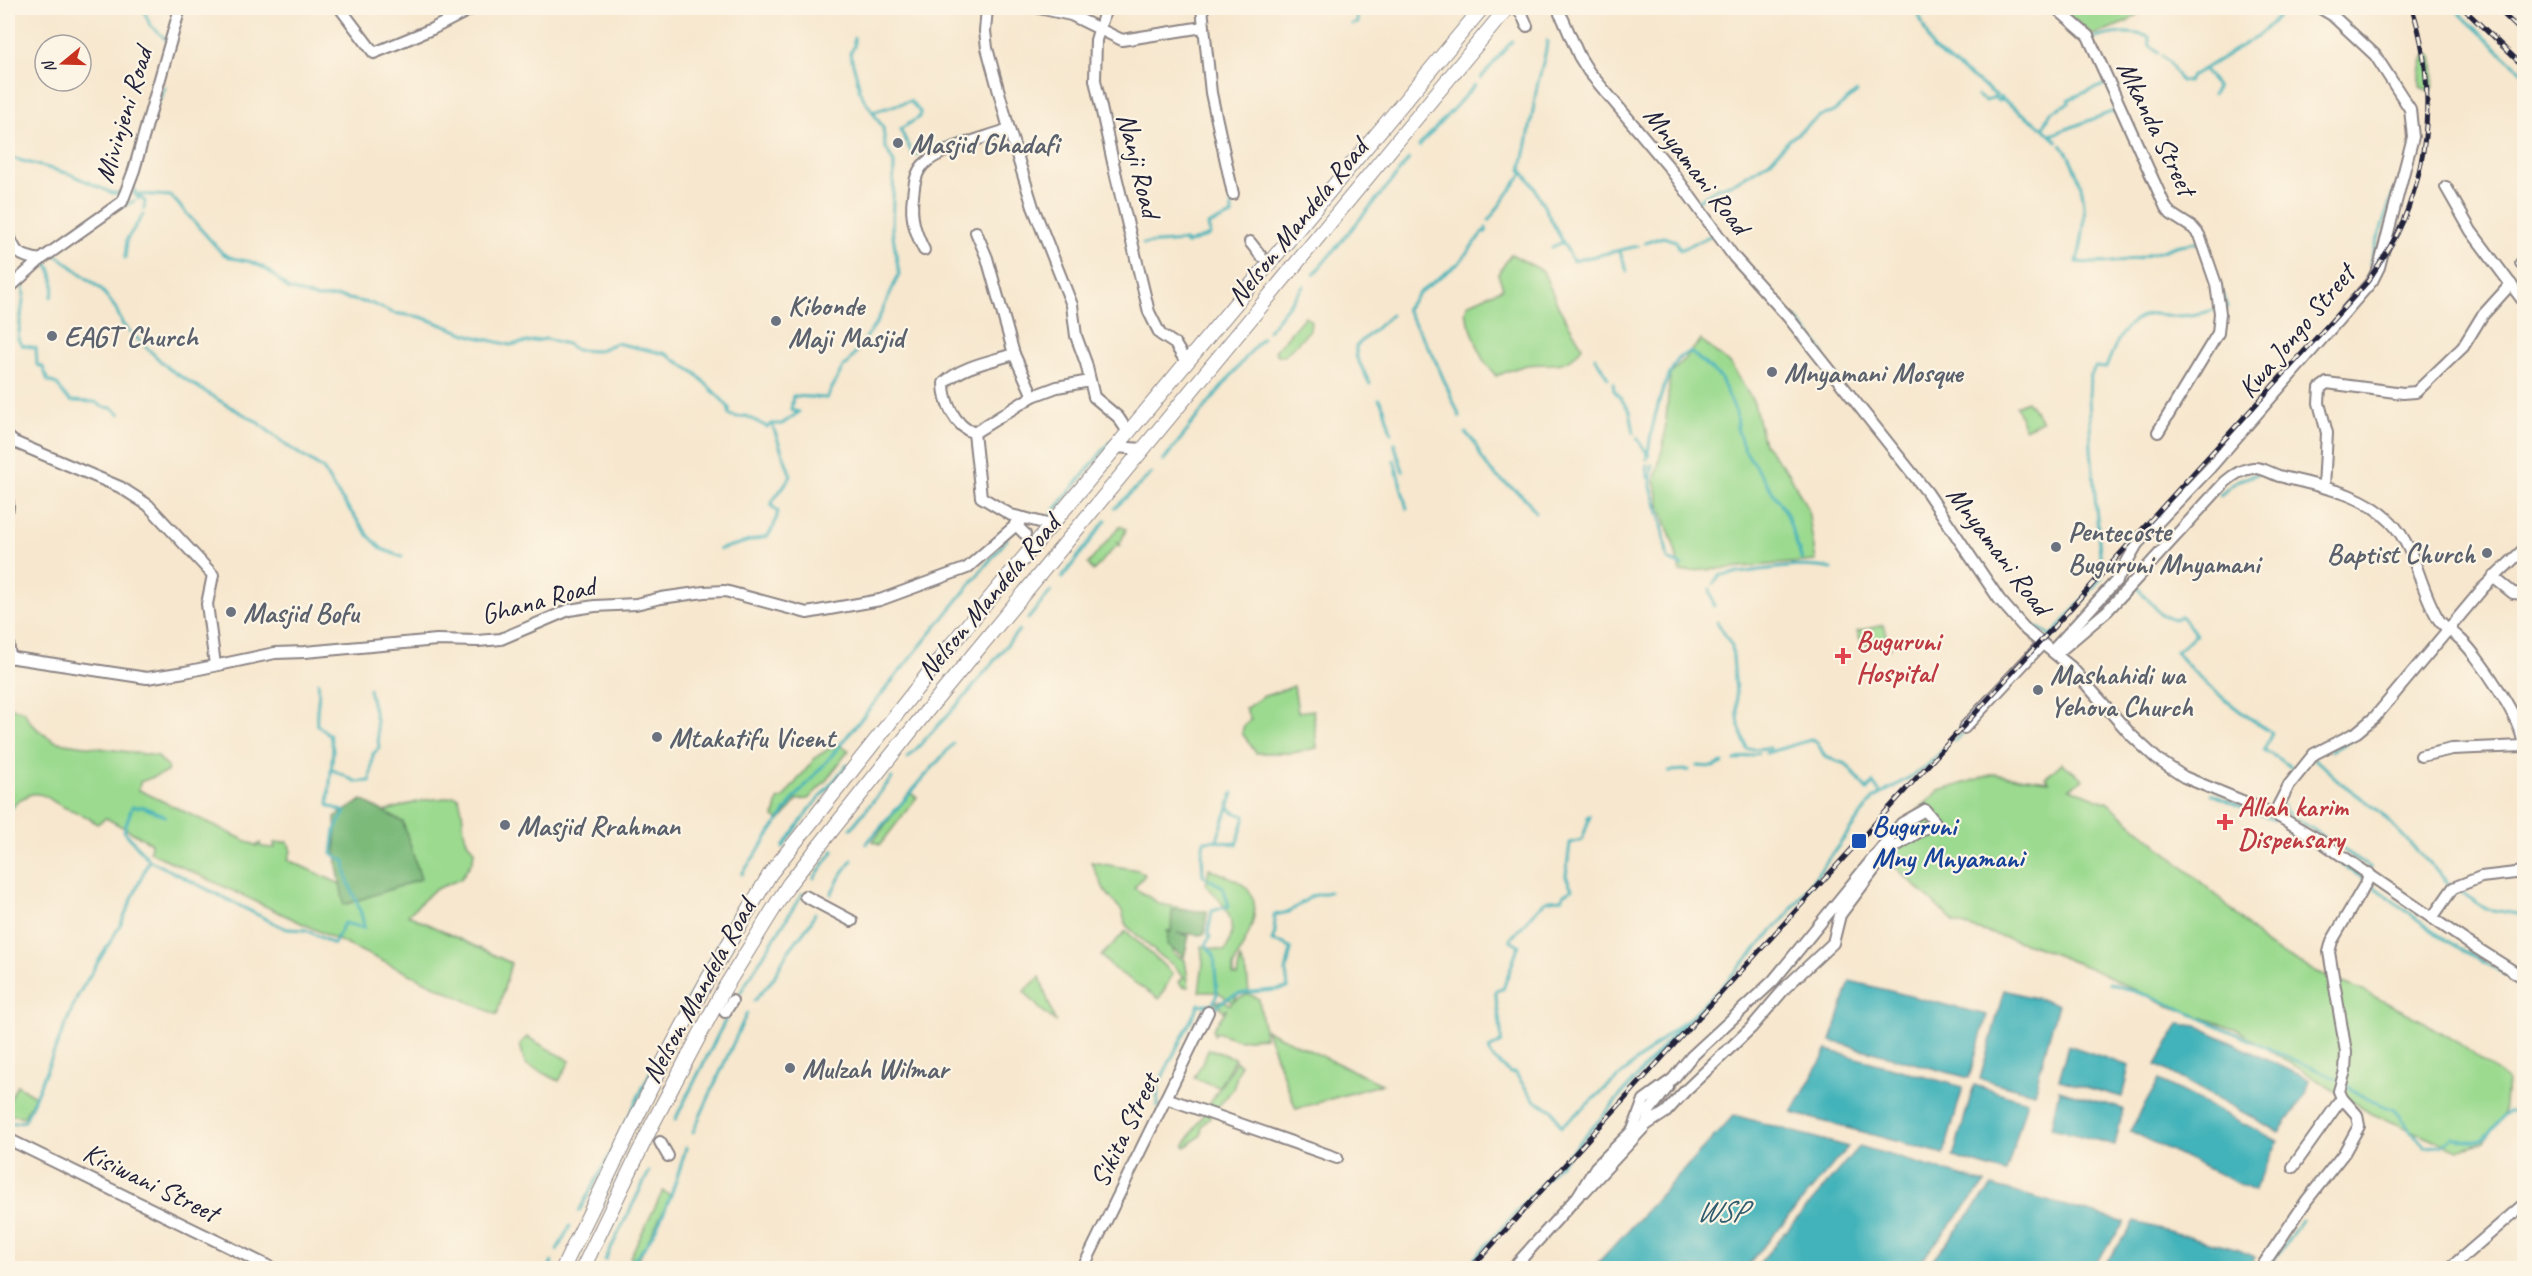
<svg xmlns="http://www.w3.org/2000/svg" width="2532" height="1276" font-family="Caveat,sans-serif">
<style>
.green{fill:#9bda8f;stroke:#5e7e65;stroke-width:1.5}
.forest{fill:#7cba7a;stroke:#4f6e5a;stroke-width:1.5}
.water{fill:#43b3ba;stroke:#326a7a;stroke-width:1.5}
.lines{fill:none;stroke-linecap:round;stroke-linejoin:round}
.stream{stroke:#43b3ba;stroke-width:3}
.minor-casing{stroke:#8c8484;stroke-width:14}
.major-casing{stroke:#8c8484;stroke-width:16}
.minor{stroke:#fff;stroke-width:10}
.major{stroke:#fff;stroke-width:14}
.rail-casing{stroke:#22223b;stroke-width:5}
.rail{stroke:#fcf5e5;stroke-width:3;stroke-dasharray:9;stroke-linecap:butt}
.worship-dot{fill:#6b7280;stroke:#fcf5e5;stroke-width:2}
.health-dot{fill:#e0444e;stroke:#fcf5e5;stroke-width:2}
.transit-dot{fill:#1a4fb4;stroke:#fcf5e5;stroke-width:2}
.labels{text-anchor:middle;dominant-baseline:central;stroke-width:4.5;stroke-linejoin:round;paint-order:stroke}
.street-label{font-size:28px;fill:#22223b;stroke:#fcf5e5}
.worship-label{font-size:28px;font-weight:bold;fill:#5b616d;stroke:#fcf5e5;text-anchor:start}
.health-label{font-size:28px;font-weight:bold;fill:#be3a42;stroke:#fcf5e5;text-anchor:start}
.transit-label{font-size:28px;font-weight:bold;fill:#164399;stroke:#fcf5e5;text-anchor:start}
.water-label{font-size:30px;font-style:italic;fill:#2f5c6e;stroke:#fcf5e5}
</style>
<rect width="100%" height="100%" fill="#fcf5e5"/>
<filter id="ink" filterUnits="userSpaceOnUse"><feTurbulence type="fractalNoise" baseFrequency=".0167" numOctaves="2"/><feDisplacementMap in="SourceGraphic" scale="12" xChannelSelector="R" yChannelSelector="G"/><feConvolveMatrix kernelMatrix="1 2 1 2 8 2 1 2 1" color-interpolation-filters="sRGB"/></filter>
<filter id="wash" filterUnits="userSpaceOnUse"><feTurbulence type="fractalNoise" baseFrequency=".008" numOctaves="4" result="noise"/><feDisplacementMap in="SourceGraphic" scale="24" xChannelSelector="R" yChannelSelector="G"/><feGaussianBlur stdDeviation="1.35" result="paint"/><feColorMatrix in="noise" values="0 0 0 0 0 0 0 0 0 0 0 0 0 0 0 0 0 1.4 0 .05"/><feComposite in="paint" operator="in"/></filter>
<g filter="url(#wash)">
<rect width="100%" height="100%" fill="#f7e7ce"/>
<g class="green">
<polygon points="2060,8 2146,8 2127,22 2093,35"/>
<path d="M2428,53L2432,55C2433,68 2436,81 2430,92L2420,87C2420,73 2419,64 2428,53Z"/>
<path d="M1511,254L1543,271L1559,308L1582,346C1569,371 1547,362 1527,365C1517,367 1506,372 1496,376L1482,358L1465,312L1468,304L1503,288L1498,274Z"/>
<polygon points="1305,316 1311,321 1310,330 1284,356 1278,355 1275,351"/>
<polygon points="1701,340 1731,365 1754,403 1764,444 1789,473 1808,510 1816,561 1680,572 1675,549 1661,509 1655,480 1664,442 1670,375"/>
<polygon points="2027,401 2042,421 2025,429 2016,406"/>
<polygon points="1120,526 1126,529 1121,542 1116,542 1121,545 1115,547 1093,571 1088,564"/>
<polygon points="1884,625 1891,647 1887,649 1862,643 1857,631"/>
<polygon points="1294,686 1298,712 1313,710 1317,748 1292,753 1256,753 1242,733 1244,725 1251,719 1245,709 1262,697"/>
<path d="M8,707L24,711C29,724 44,736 57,742L157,756L168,767L167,772L140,782L139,790L257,846L260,843L261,847L275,848L274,843L288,842L291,851L288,860L351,889L337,856L334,854L336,830C364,818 392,808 421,801C432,798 443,800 454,796L458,797C467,815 458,836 474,850L473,860L461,879L434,890L408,915L511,963L497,1015L150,852L151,843L106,818L97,824C86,815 76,812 63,807C52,802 45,792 32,794C22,796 16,805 8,809Z"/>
<polygon points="836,744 849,750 825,782 808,799 797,800 780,821 774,817 778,800 783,798 816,757"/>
<polygon points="2062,763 2083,779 2070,788 2108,803 2222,900 2265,944 2314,971 2363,991 2417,1018 2460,1044 2507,1080 2504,1115 2483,1142 2458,1150 2370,1113 2236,1029 2166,1005 2092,969 2034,946 1955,923 1888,860 1886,860 1908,819 1939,791 1994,774 2049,781 2046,777"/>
<polygon points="909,793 917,797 880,845 873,841"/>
<polygon points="1091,862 1138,870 1145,875 1134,888 1160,904 1192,910 1190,932 1167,931 1174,954 1185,960 1189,987 1182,986 1179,982 1184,977 1173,965 1161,957 1126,925 1122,911 1105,891"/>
<path d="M1209,868C1219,874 1230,876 1239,882C1272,903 1244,941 1233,967V975L1237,976L1240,959L1247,974L1249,993L1238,995L1234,1001L1249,994L1259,999L1265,1037L1239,1040L1217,1032L1214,1035L1213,1029L1227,1009L1224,1011L1215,1002L1225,1001L1230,1005L1232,1002L1218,992H1199L1203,963L1201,946L1225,951C1241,924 1225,904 1206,885Z"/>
<polygon points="1126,931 1173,974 1159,999 1113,968 1101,956"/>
<polygon points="1040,977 1055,1021 1040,1009 1024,991"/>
<polygon points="1266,1030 1382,1084 1296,1109"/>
<polygon points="527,1037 570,1061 559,1081 525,1064 520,1044"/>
<polygon points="1209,1049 1235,1058 1219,1087 1194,1078"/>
<polygon points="1236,1061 1240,1065 1233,1089 1202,1126 1201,1135 1186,1147 1184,1146"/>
<polygon points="17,1085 35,1096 24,1117 8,1114 8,1104"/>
<polygon points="663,1191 671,1196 637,1262 630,1257"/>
</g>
<g class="forest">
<polygon points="362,800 403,822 421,879 344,905 337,866 335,817"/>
<polygon points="1172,910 1207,911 1205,933 1201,935 1177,933 1189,936 1184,957 1167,945 1168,931 1171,932"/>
</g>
<g class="water">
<polygon points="1850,981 1987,1015 1969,1078 1831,1041"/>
<polygon points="2004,990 2058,1004 2034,1093 1980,1079"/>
<polygon points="2179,1024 2197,1026 2310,1080 2306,1094 2279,1132 2156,1065"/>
<polygon points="2068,1045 2129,1066 2122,1097 2059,1080"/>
<polygon points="1827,1050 1963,1087 1944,1154 1792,1113"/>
<polygon points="2159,1080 2278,1141 2254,1191 2130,1131"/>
<polygon points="1974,1085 2027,1101 2006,1173 1953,1157"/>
<polygon points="2059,1090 2123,1109 2115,1145 2051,1128"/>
<polygon points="1734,1115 1848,1147 1745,1268 1593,1268"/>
<polygon points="1859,1146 1985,1183 1915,1268 1755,1268"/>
<polygon points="1992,1186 2125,1222 2092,1268 1926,1268"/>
<polygon points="2135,1222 2239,1250 2254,1257 2249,1268 2102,1268"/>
</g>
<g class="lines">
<g class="stream">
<polyline points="143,8 150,25 168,41"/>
<polyline points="1916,8 1933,49 1996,95"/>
<polyline points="2454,8 2524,74"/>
<polyline points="1352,24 1358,23 1354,8"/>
<path d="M2092,39C2112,33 2129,30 2149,37V44L2158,53"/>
<path d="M1547,41C1546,58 1539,74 1536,92C1532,118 1528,144 1521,170L1531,182L1573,261L1638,246"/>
<polyline points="2162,56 2170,63 2181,81 2188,82 2191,76 2204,69 2217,88 2213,94"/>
<polyline points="2204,69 2259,35 2287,8"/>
<polyline points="1481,78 1512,41"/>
<polyline points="1977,96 1986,101 1994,97 1998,101 2002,100"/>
<polyline points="1999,97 2043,128 2057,141"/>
<polyline points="158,102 165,87"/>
<polyline points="873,112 910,101 920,112 920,117 900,129 913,155 965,138"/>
<polyline points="2043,128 2051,112 2069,103 2069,99 2106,84"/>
<polyline points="2051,135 2114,111 2118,112"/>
<path d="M2061,145C2068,152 2069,157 2073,165C2089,197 2086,228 2077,262C2112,266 2143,258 2176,246C2182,244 2187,245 2194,242L2197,244V242"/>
<polyline points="1419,146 1475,85"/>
<polyline points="8,157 70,174 112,193 122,193"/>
<polyline points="1398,173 1409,159"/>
<polyline points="132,184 138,199"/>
<path d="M134,194L171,196L222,253C235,262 242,258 254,263C269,269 278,279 289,290"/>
<polyline points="139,196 145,201 144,209"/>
<polyline points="1697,201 1717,188 1736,182 1770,161 1789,140 1820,116 1832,113 1857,92"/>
<polyline points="122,207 134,201"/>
<polyline points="1489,220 1522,174"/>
<polyline points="1645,243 1663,237 1676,241 1680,250 1712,235"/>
<polyline points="1143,244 1186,241 1186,244 1210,235 1208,225 1232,215 1231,197"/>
<polyline points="1552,247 1561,243"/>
<polyline points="1620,252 1627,271"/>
<polyline points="54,253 101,289 116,309 123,325 169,369 225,404 256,421 287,446 323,469 335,490 369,536 382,549 402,557"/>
<polyline points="125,258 127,239 143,215"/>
<path d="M45,260C52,269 57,287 51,297"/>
<polyline points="2370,263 2393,193"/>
<polyline points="1314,274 1396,176"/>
<polyline points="22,281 24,293 18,339 22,345 36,348 37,365 43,367 48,381 57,384 64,395 71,401 95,402 103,407 112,408 120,414"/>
<polyline points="2221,289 2228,307 2223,308"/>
<polyline points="292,290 318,298 339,297 373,304 393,313 421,317 472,336 510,345 546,339 567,344 576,350 597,351 616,343 666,354 695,373 724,402 729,408 729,415 738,417 746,416 767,427 772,424 791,476 772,502 772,506 778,512 774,526 768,536 720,549"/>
<polyline points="1795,317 1817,343 1824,354"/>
<polyline points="1268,331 1304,286"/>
<polyline points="1682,356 1689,352 1693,354 1720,377 1736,412 1737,428 1744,449 1786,512 1802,560"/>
<polyline points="1595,357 1608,378"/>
<polyline points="1613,383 1614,390 1630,411 1634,433"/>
<polyline points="1370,384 1356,356 1356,346 1391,315"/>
<polyline points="1379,399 1384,408 1391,432"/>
<polyline points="1460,417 1433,355 1406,309 1419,293 1459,263 1483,232 1486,232 1486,228"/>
<polyline points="772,424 782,424 799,412 791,410 793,396 827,398 844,365 847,365 877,322 899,274 892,229 894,163 885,146 883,128 859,91 859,85 850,53 854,47 854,38"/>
<polyline points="1189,427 1262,338"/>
<path d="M1466,433C1469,437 1473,439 1475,444C1480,456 1486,467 1496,476C1510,488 1526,494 1535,512"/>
<polyline points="1637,438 1649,456"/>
<polyline points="1394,443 1403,471"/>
<path d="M1648,453C1652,424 1662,380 1680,357"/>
<polyline points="1647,459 1647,458"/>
<polyline points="1394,460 1407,509"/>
<polyline points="1163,461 1188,430"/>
<polyline points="1647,465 1648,478"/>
<polyline points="1652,465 1651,487 1661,519 1668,560 1682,566"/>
<polyline points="8,483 11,498"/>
<polyline points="2220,495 2237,481 2257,474"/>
<polyline points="1115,508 1152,473"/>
<polyline points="1051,515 1110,442"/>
<polyline points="2523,544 2524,543"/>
<polyline points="1062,578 1106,520"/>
<path d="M1714,583L1721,575C1759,572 1795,561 1832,569"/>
<path d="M2135,585L2161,614L2174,619L2181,616L2196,634L2176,652C2203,685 2236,710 2272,733L2264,750L2295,769L2299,767"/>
<polyline points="1710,589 1714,606"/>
<polyline points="2119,605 2129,598 2132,590"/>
<polyline points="1028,619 1051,591"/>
<path d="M2023,620L2052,636L2102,577L2091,449L2089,394L2090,377L2095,367L2106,368C2114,346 2125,318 2152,314C2156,313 2162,316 2166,316C2183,317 2201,314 2217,309"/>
<polyline points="1717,622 1732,646 1739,726 1747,749 1770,748"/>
<polyline points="2084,637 2113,612"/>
<polyline points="2048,641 2052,636"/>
<polyline points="1954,741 1964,732"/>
<polyline points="2331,751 2354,739"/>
<polyline points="1766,753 1811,740 1817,742 1825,757 1846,764 1867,790 1873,783 1880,793"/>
<polyline points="908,758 968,693 1019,630"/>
<polyline points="2315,759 2341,783 2379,811 2452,887"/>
<polyline points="1735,760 1758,753"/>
<polyline points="1697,766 1713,767 1723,763"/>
<polyline points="333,770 357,782 370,781 373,754 379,748 376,720 369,689"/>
<polyline points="1669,771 1688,770"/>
<polyline points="2211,794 2274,820"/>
<polyline points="8,805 13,807"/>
<polyline points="2283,806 2285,811 2371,868"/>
<path d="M1587,817L1590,816L1582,840L1570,843L1566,876L1572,889L1564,894L1561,899C1557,900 1550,899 1546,901C1543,902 1511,938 1510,940L1519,945L1503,989L1496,990C1495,1008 1503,1025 1501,1042L1489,1049L1492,1057L1510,1073H1515L1535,1101L1553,1110L1561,1127L1682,1022"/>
<polyline points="851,828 892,778"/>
<polyline points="2293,831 2364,879"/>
<polyline points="1216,841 1237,844 1245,816 1233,812 1230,808"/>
<polyline points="866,844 953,744"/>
<polyline points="783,847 810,809 847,765"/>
<polyline points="149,860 124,831 132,807 143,807 165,816"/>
<polyline points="742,874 793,800 828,760 1007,539"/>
<polyline points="814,878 834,850"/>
<polyline points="2369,883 2445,940 2524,985"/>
<polyline points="2458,890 2486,909 2524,915"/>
<polyline points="831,894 840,877 852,860"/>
<polyline points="2109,983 2158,999 2337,1079"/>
<polyline points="740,993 802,894"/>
<polyline points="754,1001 773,979 787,953 811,922 815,913"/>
<polyline points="1706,1001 1612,1105 1677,1030 1724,984 1788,914 1873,799 1925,768 1945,748"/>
<polyline points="1204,1004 1213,1004 1217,994 1214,955 1206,945 1210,937 1208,933 1212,911 1229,906 1223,887 1203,876 1202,854 1204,841 1217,840 1233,793"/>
<polyline points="663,1047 715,950 752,892"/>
<path d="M2346,1085L2367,1099L2394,1110L2425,1147L2441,1146L2452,1137C2488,1149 2485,1134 2508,1112L2524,1111"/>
<path d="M1157,1107L1158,1085L1199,1004L1215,1008C1236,987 1258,994 1288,988L1286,972L1291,949L1285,944L1272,941L1275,932L1274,915L1289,912L1312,896L1329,892"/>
<polyline points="675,1120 728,1015"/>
<path d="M8,1124L25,1121L78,995L121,924L149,860L276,924L287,929L306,930L334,944L344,923L364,928C362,902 345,888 345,861L332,854L335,829L345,812L328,805L333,750L330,735L317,725C315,710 321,696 318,682"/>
<polyline points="693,1132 747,1013"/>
<polyline points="579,1211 608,1159 657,1059"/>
<polyline points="557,1250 570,1226"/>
<polyline points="605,1260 649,1172"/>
<path d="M633,1260C660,1235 676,1183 686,1148"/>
<polyline points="549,1268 552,1262"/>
<polyline points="1466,1268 1613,1105"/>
<polyline points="2268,1268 2302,1220"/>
</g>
</g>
</g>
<g filter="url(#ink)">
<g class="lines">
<g class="minor-casing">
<g id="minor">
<polyline points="340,8 374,53 432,29 473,8"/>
<polyline points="987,8 985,31 987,48 1009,129 1033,207 1072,305 1076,336 1086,363 1094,397 1118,417 1128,432"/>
<polyline points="1039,8 1071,15 1122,40 1203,27"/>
<polyline points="1106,8 1096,40 1095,80 1116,176 1149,312 1160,334 1175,344 1186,362"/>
<polyline points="1202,8 1211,93 1233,194"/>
<polyline points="1516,8 1522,14 1527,26"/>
<polyline points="1562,8 1560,14 1563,19 1579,56 1589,72 1668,166 1734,257 1788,317 1927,492 1999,599 2026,630 2071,667 2131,735 2157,759 2184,777 2274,814 2316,838 2467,942 2524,978"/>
<polyline points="2056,8 2088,36 2166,208 2171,214 2193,228 2199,235 2216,284 2220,313 2218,333 2158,432"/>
<polyline points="2446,187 2471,231 2524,302"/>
<path d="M976,232L987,258L1014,354C992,361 962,366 944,383C944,402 955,426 974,433L1033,396L1057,387L1090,381"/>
<path d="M8,233C16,254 17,255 40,260"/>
<polyline points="1250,242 1261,256"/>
<path d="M924,250C915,232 910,217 913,196C914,186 915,174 923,165C940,148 986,138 1009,129"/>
<polyline points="2521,263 2524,265"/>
<polyline points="8,289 40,260 122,202 134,170 180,8"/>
<polyline points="1014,354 1033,396"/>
<polyline points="974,433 981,497 1011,515 1024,518"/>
<polyline points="8,437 14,442 120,487 148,505 213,575 207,604 215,665"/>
<polyline points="1115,447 1143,449"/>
<polyline points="2324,487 2327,433 2319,403 2320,388 2327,383 2403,393 2416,392 2463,347 2482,316 2511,284"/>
<polyline points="8,502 8,508"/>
<polyline points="1015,524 1025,534"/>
<polyline points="2493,577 2513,593 2524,594"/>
<polyline points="8,642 10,657"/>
<polyline points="2053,650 2116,581 2137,544 2210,468 2372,281 2379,267 2413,137 2410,109 2375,55 2332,15 2320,8"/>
<path d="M2061,650L2107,611L2225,482C2233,475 2242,469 2253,468C2262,467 2270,473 2279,476C2317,486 2362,492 2391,522C2417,549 2419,589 2439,620C2445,628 2452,631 2459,638C2476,652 2526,725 2523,746L2452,749L2421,756"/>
<polyline points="8,657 147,678 185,672 275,653 305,652 437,640 478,641 501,639 569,610 595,606 636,604 661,598 704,592 725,591 807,613 880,600 967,568 1024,518 1051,525"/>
<polyline points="1964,728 2042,644"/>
<polyline points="2274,814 2289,785 2314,754 2357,732 2375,717 2483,588 2524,549"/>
<polyline points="805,896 852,921"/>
<polyline points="2432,918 2453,888 2481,877 2524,872"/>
<polyline points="725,1012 732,1001"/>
<polyline points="1166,1098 1337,1158"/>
<polyline points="8,1139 272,1268"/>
<polyline points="660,1142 668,1156"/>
<polyline points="2293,1167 2342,1098"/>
<polyline points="1585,1191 1646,1125 1650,1110 1668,1087"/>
<polyline points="1083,1268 1208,1012"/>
<polyline points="1513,1268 1578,1196 1596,1167 1633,1130 1644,1100 1673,1079 1691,1057 1773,981 1902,823 1925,810 1935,822 1888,851 1840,915 1833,943 1786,987 1751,1028 1685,1091 1666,1112 1646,1125"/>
<polyline points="2261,1268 2307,1200 2344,1153 2359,1126 2357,1115 2342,1098 2339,1091 2345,1071 2346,1052 2329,952 2332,941 2367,881 2369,873"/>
<polyline points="2450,1268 2524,1204"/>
</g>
</g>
<g class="major-casing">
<g id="major">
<polyline points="563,1268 664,1061 708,979 770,874 951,645 1482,8"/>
<polyline points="583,1268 653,1123 724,989 789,884 926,712 1507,8"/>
</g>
</g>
<use href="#minor" class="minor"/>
<use href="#major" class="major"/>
<g class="rail-casing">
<g id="rail">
<polyline points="2463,8 2524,67"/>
<polyline points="2497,8 2524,34"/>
<path d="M1471,1268L2368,281C2378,265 2389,250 2397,234C2431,165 2436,80 2412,8"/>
</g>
</g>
<use href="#rail" class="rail"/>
</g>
</g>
<g class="worship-dot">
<circle cx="898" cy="143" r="6"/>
<circle cx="776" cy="321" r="6"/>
<circle cx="52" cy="336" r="6"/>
<circle cx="1772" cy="372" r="6"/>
<circle cx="2056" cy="547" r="6"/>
<circle cx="2487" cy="553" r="6"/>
<circle cx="231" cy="612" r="6"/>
<circle cx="2038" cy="690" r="6"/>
<circle cx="657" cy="737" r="6"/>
<circle cx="505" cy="825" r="6"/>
<circle cx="790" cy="1068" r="6"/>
</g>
<g class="health-dot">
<path d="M1840 647h6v6h6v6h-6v6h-6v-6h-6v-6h6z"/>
<path d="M2222 813h6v6h6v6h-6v6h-6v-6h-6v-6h6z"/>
</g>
<rect class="transit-dot" x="1851" y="833" width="16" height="16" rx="3"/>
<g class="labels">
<g class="street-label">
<text transform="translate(123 115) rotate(-73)">Mivinjeni Road</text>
<text transform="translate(2157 128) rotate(64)">Mkanda Street</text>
<text transform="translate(1139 165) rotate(76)">Nanji Road</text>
<text transform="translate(1697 170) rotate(52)">Mnyamani Road</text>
<text transform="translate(1297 222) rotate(-51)">Nelson Mandela Road</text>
<text transform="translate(2296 331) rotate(-50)">Kwa Jongo Street</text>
<text transform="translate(1999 550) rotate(53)">Mnyamani Road</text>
<text transform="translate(988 597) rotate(-50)">Nelson Mandela Road</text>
<text transform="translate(538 600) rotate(-15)">Ghana Road</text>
<text transform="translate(698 991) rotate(-61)">Nelson Mandela Road</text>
<text transform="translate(1124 1130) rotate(-64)">Sikita Street</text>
<text transform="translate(151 1182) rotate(26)">Kisiwani Street</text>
</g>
<g class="worship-label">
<text x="910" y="143">Masjid Ghadafi</text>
<text x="788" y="305">Kibonde<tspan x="788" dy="32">Maji Masjid</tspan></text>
<text x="64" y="336">EAGT Church</text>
<text x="1784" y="372">Mnyamani Mosque</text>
<text x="2068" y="531">Pentecoste<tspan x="2068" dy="32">Buguruni Mnyamani</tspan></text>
<text x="2475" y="553" text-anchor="end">Baptist Church</text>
<text x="243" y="612">Masjid Bofu</text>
<text x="2050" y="674">Mashahidi wa<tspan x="2050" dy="32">Yehova Church</tspan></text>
<text x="669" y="737">Mtakatifu Vicent</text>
<text x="517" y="825">Masjid Rrahman</text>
<text x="802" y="1068">Mulzah Wilmar</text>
</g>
<g class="health-label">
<text x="1856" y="640">Buguruni<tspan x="1856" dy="32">Hospital</tspan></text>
<text x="2238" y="806">Allah karim<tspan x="2238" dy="32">Dispensary</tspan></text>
</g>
<g class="transit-label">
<text x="1872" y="825">Buguruni<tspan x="1872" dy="32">Mny Mnyamani</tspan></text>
</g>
<g class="water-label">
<text x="1721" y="1211">WSP</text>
</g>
</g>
<rect width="2532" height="1276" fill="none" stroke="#fcf5e5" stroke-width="30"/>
<g transform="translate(63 63) rotate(251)"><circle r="28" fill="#fcf5e5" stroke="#a5a1a1" stroke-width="1.5"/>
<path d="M0-4.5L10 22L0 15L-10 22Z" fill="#c8321e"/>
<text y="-9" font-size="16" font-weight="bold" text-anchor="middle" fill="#22223b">N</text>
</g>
</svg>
